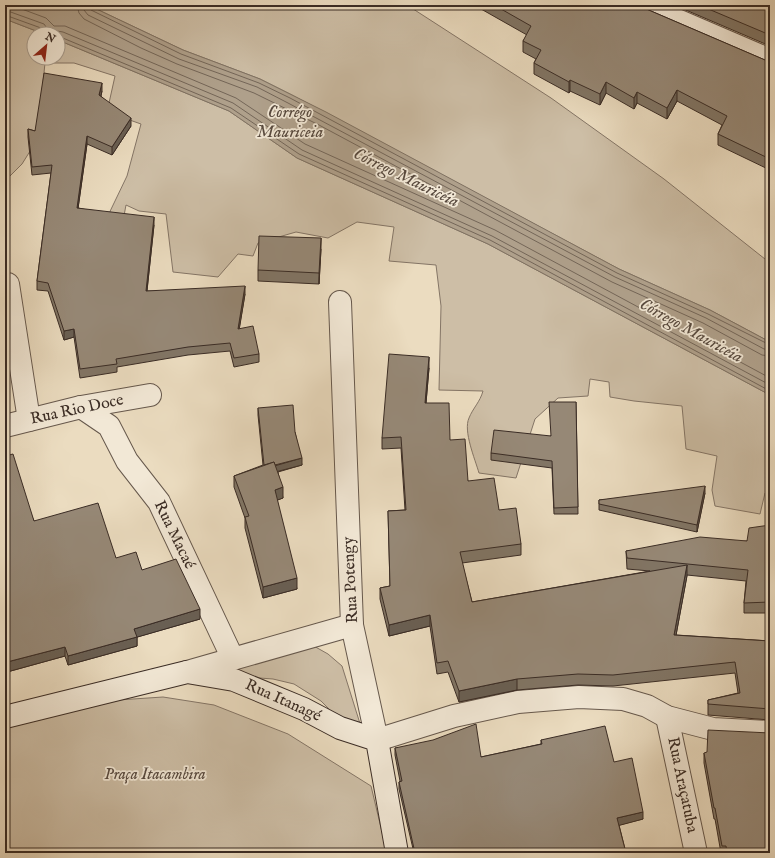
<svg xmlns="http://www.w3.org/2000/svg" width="775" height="858" font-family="'IM FELL English',serif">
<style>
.green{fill:#cdbea6;stroke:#847566}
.water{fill:#afa08b;stroke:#807262}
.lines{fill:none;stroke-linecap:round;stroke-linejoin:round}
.shore{stroke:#746658;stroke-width:1}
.pedestrian-casing{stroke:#66584c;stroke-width:24}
.minor-casing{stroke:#66584c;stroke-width:24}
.secondary-casing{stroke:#3a2c25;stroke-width:24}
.pedestrian{stroke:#f2e8d6;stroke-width:22}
.minor{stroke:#f2e8d6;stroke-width:22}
.secondary{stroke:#f2e8d6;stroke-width:22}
.wall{fill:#817565;stroke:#3a2c25}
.shaded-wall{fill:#695f53;stroke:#3a2c25}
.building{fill:#968876;stroke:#3a2c25}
.labels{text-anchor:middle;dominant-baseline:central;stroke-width:3.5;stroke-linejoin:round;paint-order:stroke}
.street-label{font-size:16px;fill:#3a2c25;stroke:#f2e8d6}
.park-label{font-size:16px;font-style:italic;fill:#57493f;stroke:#f2e8d6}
.water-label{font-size:17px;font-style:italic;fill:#57493e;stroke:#f2e8d6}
</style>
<rect width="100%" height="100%" fill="#ebdcc0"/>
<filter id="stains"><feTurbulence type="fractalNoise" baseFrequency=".005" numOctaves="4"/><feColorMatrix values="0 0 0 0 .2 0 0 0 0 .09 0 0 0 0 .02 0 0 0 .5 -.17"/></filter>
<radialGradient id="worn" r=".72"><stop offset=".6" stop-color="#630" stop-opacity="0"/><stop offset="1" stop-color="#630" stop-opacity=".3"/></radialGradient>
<g class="green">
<polygon points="88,5 407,5 551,98 664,179 770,263 770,342 710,310 619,269 292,95 260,79 183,50"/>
<path d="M5,19L44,34H34V58H58V40L229,111L297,158L488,244L770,395V494L765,493L760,514L715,506L712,490L717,456L686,449L682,406L634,401L610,397L609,382L590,379L588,396L558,398L535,419L516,478L479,473C475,459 463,431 469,418C473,408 480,402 483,391L439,390L441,306L436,265L389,261L394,227L357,222L328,238L296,232L258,243L253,256L238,254L218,277L173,272L166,214L139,211L126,205L120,237L103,226L127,176L141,124L107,112L115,76L74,63H45L37,140L22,164L5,181Z"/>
<polygon points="312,645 328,654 342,666 362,730 344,724 321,701 294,684 273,679 246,677 217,668"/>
<polygon points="163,697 214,705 288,734 371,786 387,853 5,853 5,718 118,700"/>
</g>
<polygon class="water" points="5,5 88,5 183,50 260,79 326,112 619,269 710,310 770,342 770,395 488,244 297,158 229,111 58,40 58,34 44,34 5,19"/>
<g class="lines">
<g class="shore">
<polyline points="11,5 46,18 54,26 65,26 236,98 305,144 495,230 770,378"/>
<polyline points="77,5 79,13 84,19 141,48 177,64 254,93 319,125 612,282 703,323 762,355 770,356"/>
<polyline points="83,5 84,10 88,15 179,59 257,87 288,103 615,277 706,318 764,349 770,350"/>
<polyline points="89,5 91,10 181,54 259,83 290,98 617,273 708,314 770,345"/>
<polyline points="5,10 44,24 51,34"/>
<polyline points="5,15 41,28 44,34"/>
<polyline points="52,34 57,31 63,32 233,103 302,150 492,236 770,385"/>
<polyline points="58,36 231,108 299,154 490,240 770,391"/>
</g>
<g class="pedestrian-casing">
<g id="pedestrian">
<polyline points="5,284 8,284 29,420"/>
<polyline points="81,407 109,426 127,461 159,502 233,659"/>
</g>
</g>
<g class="minor-casing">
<g id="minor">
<polyline points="642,5 770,60"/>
<polyline points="340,302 352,625 377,740 454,716 518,702 579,697 623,699 647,706 667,717 713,729 770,732"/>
<polyline points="5,426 81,407 150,395"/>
<polyline points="187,672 352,625"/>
<polyline points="667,717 696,853"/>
</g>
</g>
<g class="secondary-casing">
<polyline id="secondary" points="5,717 187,672 234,680 304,709 340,728 377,740 397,853"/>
</g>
<use href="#pedestrian" class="pedestrian"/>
<use href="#minor" class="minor"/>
<use href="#secondary" class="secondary"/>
</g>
<g class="wall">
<polygon points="474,5 637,5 765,60 770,61 770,170 718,145 718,134 722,125 677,101 667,119 637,103 634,109 606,93 600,105 570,91 569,93 534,74 534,63 536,59 523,52 523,41 527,35"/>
<polygon points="674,5 770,5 770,46"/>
<polygon points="102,91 101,96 131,126 112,155 87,144 78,208 154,225 147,291 245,294 239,329 259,354 259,362 234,367 230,351 188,355 117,367 117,372 80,378 74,337 64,340 48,291 37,290 37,281 51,173 32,175 28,137 28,129 35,131"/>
<polygon points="321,249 319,284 258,281 258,270"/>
<polygon points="429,368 426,403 450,440 468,481 499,510 521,544 521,555 462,563 472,602 650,571 627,569 626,551 747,541 770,525 770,613 744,613 744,603 746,581 687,575 676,635 770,641 770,720 708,715 708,700 738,693 735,673 613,686 578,685 517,690 459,702 448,672 437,674 430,626 389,636 380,599 380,588 390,586 388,511 405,510 401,448 382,449 382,438"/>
<polygon points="576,402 578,514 554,514 552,468 491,460 491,453 551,436"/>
<polygon points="258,408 295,432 302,465 278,472 283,498 277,500 297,589 263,598 245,528 245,518 234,487 234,476 263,465 258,415"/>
<polygon points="5,456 34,521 142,570 200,619 137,637 137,646 68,665 65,656 7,672 5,667"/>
<polygon points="705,493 697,532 599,510 599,500"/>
<polygon points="541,740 614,762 643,819 619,825 626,853 414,853 399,789 399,782 400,781 395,755 395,748 481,757 541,744"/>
<polygon points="704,753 770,853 721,853 715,819 714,819 704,763"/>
</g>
<g class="shaded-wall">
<polygon points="570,80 570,91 569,93 569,82"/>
<polygon points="606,82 606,93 600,105 600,94"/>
<polygon points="102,83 102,91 99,103 99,95"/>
<polygon points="677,90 677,101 667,119 667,108"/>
<polygon points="637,92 637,103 634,109 634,98"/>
<polygon points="131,118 131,126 112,155 112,147"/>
<polygon points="87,136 87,144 77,216 77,208"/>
<polygon points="154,217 154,225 146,299 146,291"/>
<polygon points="321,238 321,249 319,284 319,273"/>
<polygon points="245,286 245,294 238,337 238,329"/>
<polygon points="74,329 74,337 64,340 64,331"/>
<polygon points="429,357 429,368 425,414 425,403"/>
<polygon points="302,458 302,465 264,475 264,469"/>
<polygon points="705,486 705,493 697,532 697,525"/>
<polygon points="283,487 283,498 275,501 275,490"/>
<polygon points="687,565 687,576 674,646 674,635"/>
<polygon points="297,578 297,589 263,598 263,587"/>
<polygon points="200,609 200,619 134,638 134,629"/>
<polygon points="430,615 430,626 389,636 389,625"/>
<polygon points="137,637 137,646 68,665 68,656"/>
<polygon points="65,647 65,656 7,672 7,662"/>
<polygon points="517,679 517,690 459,702 459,691"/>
<polygon points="643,812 643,819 617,826 617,818"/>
</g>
<g class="building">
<polygon points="494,5 637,5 765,60 770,61 770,159 718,134 727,116 677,90 667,108 637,92 634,98 606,82 600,94 570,80 569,82 534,63 541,50 523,41 531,26"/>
<polygon points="699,5 770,5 770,35"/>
<polygon points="44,73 102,83 99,95 131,118 112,147 87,136 77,208 154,217 146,291 245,286 238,329 253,326 259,354 234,358 230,343 188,347 116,359 117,364 80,369 74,329 64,331 48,283 37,281 52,165 32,167 28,129 35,131"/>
<polygon points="259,236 321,238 319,273 258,270"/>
<polygon points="389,354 429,357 425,403 449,403 450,440 465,439 468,481 494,478 499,510 516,508 521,544 460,552 472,602 687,565 674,635 770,641 770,709 708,704 708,700 740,693 735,662 613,675 578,674 517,679 459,691 448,661 437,663 430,615 389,625 380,588 390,586 388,511 406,510 401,437 382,438"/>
<polygon points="549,402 576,402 578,507 554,508 552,461 491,453 494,430 551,436"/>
<polygon points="293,405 295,432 302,458 275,465 274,462 264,465 258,408"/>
<polygon points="13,454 34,521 98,503 116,558 136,552 142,570 176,559 200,609 134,629 137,637 68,656 65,647 7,662 5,658 5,456"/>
<polygon points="274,462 283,487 275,490 297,578 263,587 245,517 249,516 234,476"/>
<polygon points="705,486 697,525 599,504 599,500"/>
<polygon points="770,525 770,602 744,603 748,570 627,558 626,551 700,537 747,541 749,528"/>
<polygon points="476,724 481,757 542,744 541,740 605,726 614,762 632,758 643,812 617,818 626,853 415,853 399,782 402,781 395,748 433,740"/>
<polygon points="708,730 770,733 770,853 727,853 726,846 722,846 715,808 714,808 704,753 707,752"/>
</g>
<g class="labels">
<g class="street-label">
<text transform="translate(77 410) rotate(-12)">Rua Rio Doce</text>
<text transform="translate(174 535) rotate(64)">Rua Macaé</text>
<text transform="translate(351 580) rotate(-93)">Rua Potengy</text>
<text transform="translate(283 701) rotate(24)">Rua Itanagé</text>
<text transform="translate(682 785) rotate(78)">Rua Araçatuba</text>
</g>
<g class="park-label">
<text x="155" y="775">Praça Itacambira</text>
</g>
<g class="water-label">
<text x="290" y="112">Corrégo<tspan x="290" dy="20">Mauriceia</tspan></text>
<text transform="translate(406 178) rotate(26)">Córrego Mauricéia</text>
<text transform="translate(691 331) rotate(29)">Córrego Mauricéia</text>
</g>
</g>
<rect width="775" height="858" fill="none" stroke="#ebdcc0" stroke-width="20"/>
<rect x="6" y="6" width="763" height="846" fill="none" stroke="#3a2c25" stroke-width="2"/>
<rect x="10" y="10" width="755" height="838" fill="none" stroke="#3a2c25"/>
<g transform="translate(46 46) rotate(28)"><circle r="19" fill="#f2e8d6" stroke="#a89d8f"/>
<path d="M0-3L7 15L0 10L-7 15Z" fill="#8f2418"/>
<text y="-6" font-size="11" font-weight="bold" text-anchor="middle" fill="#3a2c25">N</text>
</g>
<rect width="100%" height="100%" filter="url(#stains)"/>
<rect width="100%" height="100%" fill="url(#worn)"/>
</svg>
